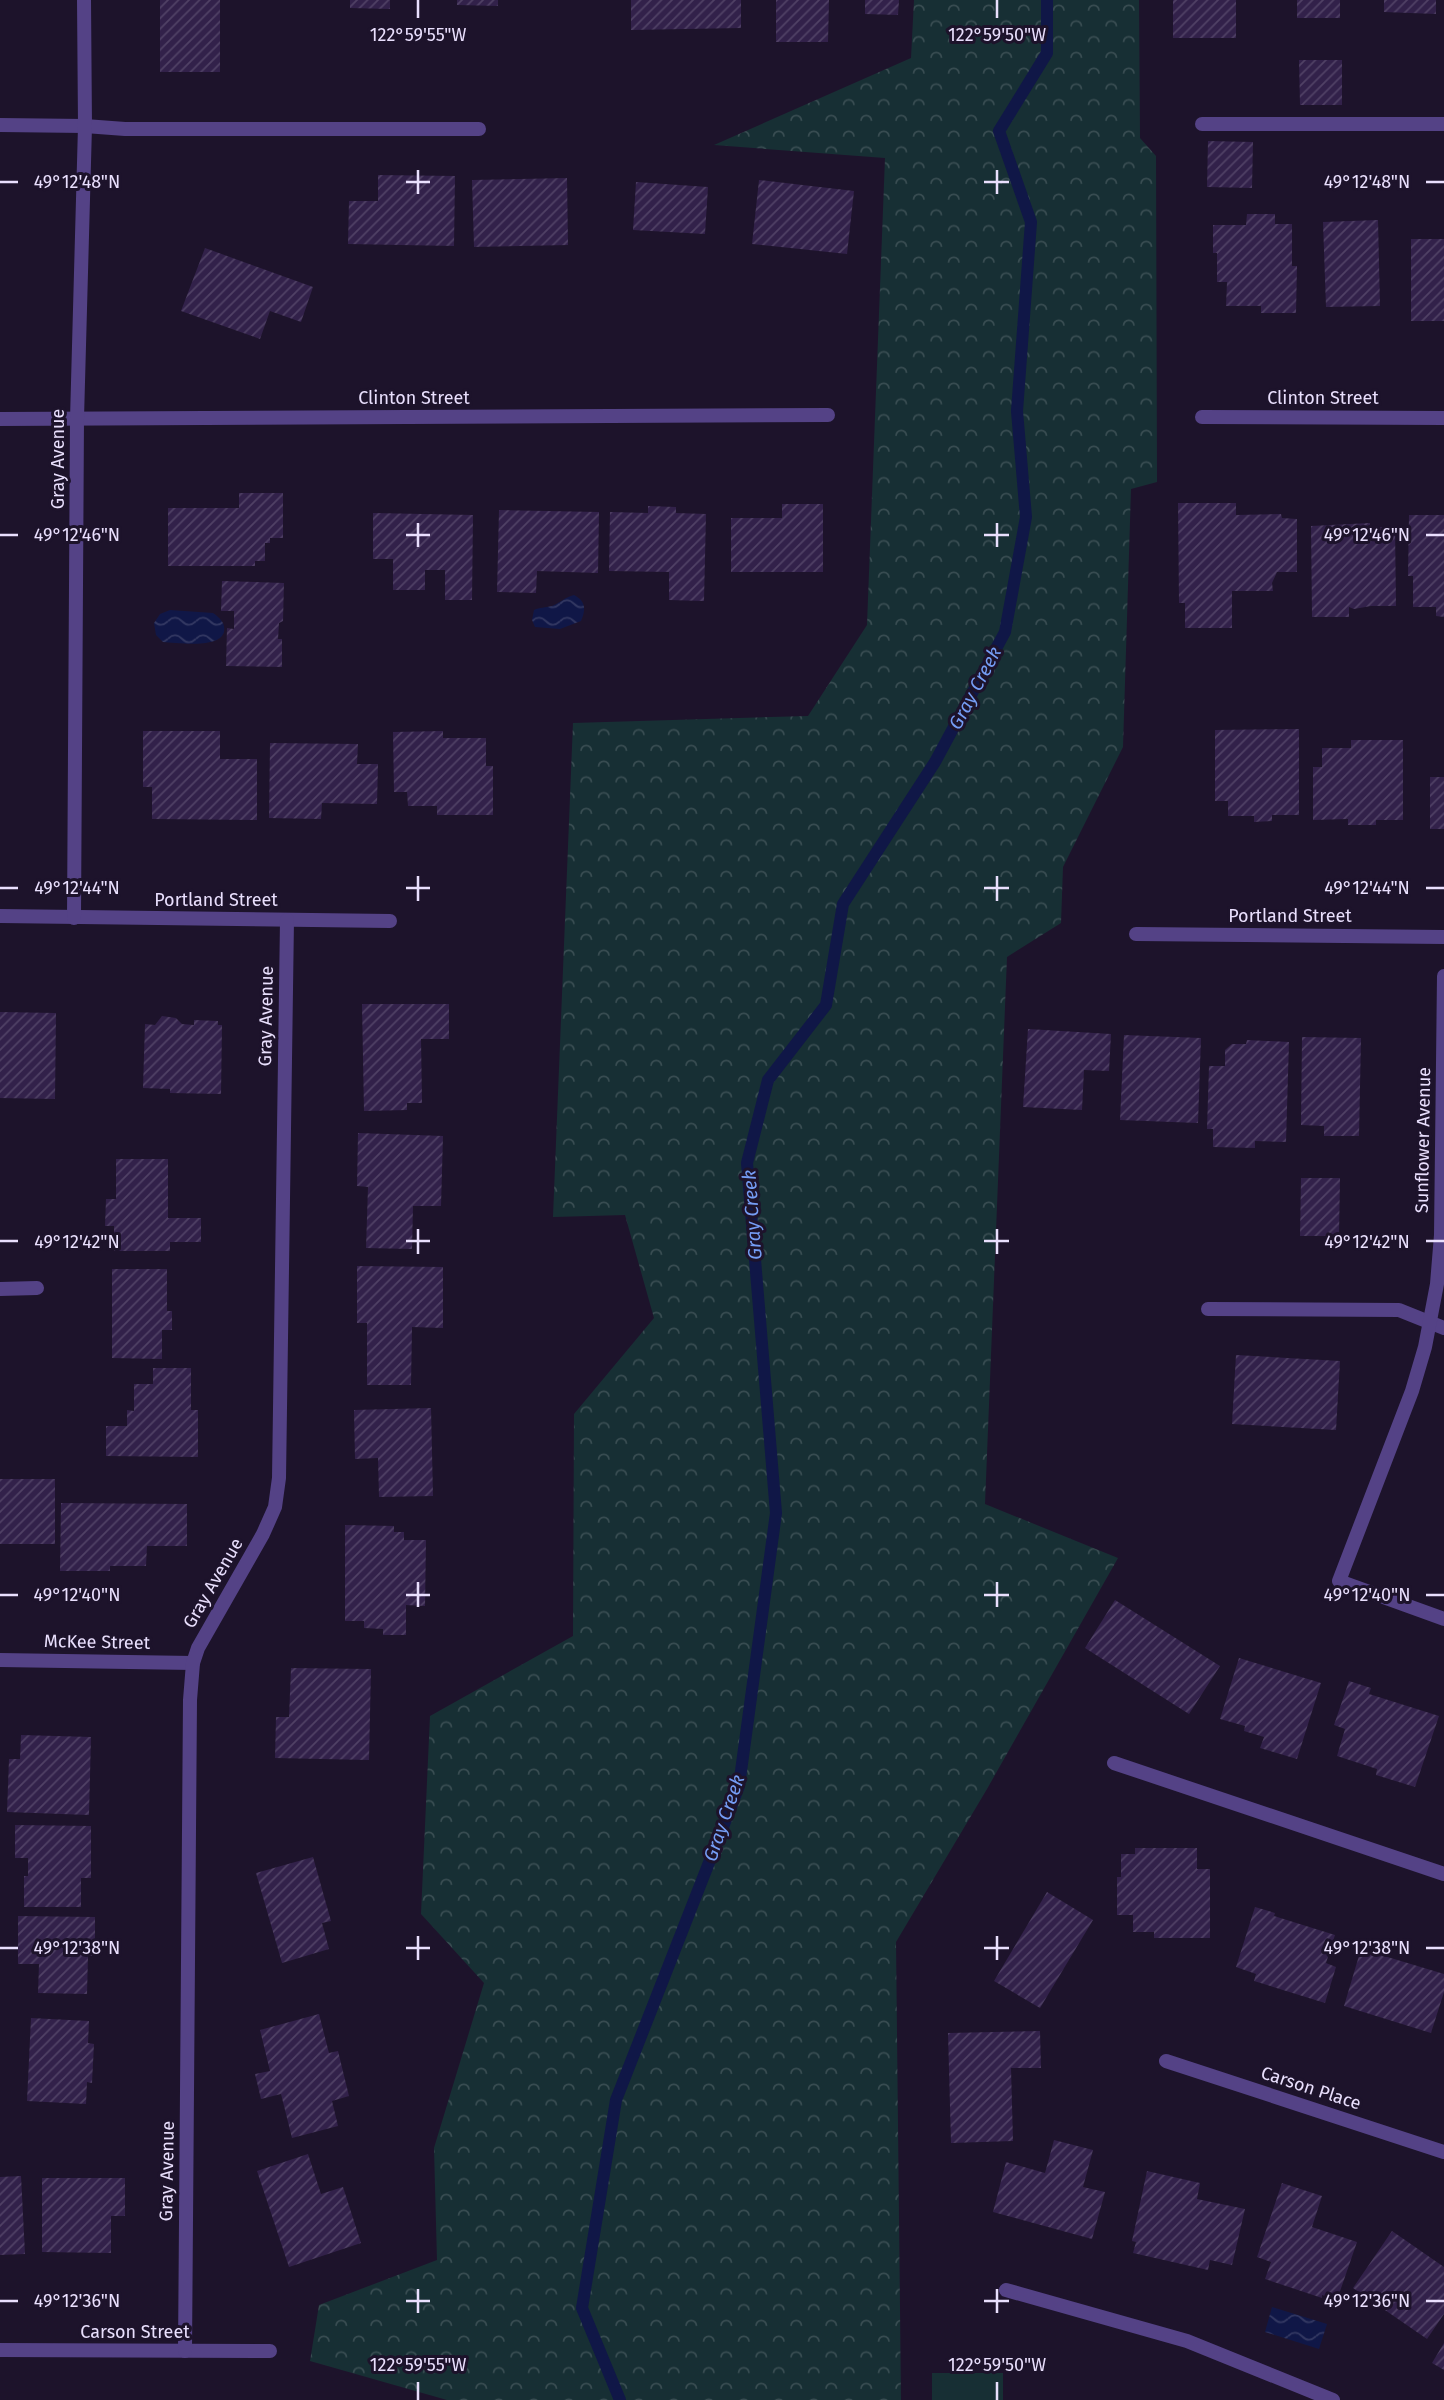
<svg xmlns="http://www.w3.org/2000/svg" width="1444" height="2400" font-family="'Fira Sans',sans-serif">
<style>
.forest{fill:url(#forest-crowns)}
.pitch{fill:#172f34}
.water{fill:url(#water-waves)}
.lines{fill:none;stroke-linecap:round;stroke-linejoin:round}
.stream{stroke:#101747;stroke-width:12}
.building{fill:url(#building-hatch)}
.service{stroke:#544286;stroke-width:14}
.minor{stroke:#544286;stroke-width:14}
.ticks{fill:none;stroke:#e9dffd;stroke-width:2.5}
.labels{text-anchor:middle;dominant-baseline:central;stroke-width:6;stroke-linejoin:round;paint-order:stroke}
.street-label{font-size:18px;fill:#e9dffd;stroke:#1d132b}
.water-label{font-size:19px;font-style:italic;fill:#759df5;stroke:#1d132b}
.ticks-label{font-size:18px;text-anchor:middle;fill:#e9dffd;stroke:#1d132b;stroke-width:6;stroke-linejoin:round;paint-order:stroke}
</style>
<defs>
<pattern id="forest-crowns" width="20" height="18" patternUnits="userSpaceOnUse" patternTransform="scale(1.75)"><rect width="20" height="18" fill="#172f34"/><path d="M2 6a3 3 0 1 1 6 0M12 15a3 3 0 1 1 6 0" fill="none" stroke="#394d52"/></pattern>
<pattern id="water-waves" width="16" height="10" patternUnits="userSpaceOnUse" patternTransform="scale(1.75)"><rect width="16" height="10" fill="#101747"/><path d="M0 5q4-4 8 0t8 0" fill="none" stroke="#333862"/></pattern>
<pattern id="building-hatch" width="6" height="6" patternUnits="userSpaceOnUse" patternTransform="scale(1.75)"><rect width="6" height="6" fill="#32214a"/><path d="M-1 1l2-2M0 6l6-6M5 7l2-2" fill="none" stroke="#504165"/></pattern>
</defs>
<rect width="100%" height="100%" fill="#1d132b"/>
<polygon class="forest" points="914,0 1139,0 1140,138 1156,156 1157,482 1131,489 1123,747 1063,867 1061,923 1007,957 985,1504 1118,1558 987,1789 896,1942 901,2400 447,2400 310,2361 319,2305 437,2260 434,2148 484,1983 421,1914 430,1716 573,1636 574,1414 654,1318 625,1215 553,1217 573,723 808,716 867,625 885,158 714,145 911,58"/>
<polygon class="pitch" points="1003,2373 1003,2400 932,2400 932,2373"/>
<g class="water">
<path d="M574,595C586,601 586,610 581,621L560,629L535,627L532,620L534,610C540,607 545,608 552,606C560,603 565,597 574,595Z"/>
<path d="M170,610L213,613C219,617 226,623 224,632C219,649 178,643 163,642L156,635L154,623L160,614Z"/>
<polygon points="1272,2307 1327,2324 1319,2349 1265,2332"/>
</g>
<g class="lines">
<polyline class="stream" points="620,2400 582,2308 616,2100 739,1786 776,1513 747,1163 768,1080 826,1005 843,904 935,762 1005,632 1026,517 1017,411 1031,222 999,131 1047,53 1047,0"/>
</g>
<g class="building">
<rect x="160" y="0" width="60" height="72"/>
<polygon points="350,0 390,0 390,9 350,8"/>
<polygon points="457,0 498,0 498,6 457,5"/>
<polygon points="631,0 741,0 741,28 631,30"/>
<polygon points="776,0 829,0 828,42 776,42"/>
<polygon points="865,0 899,0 898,15 865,14"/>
<rect x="1173" y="0" width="63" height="38"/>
<rect x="1297" y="0" width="43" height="18"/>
<polygon points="1384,0 1436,0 1436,14 1384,12"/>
<polygon points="1299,60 1342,60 1342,105 1300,105"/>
<polygon points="1208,141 1253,142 1252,188 1207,187"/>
<polygon points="378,175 455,176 454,246 348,244 349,201 378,201"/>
<polygon points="567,178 568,245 474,247 472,180"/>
<polygon points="759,180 854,191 847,254 752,244"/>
<polygon points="636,182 708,187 705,234 633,230"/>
<polygon points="1247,214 1275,214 1275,224 1292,224 1292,266 1297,266 1296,313 1261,313 1261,306 1226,306 1227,282 1217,282 1217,253 1213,253 1213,225 1246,225"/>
<polygon points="1378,220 1380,306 1326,307 1323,222"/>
<rect x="1411" y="239" width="33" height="82"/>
<polygon points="205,248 313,287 301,322 270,311 260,339 181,311"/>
<polygon points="239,493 283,493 283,538 270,538 270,543 265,543 265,561 255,561 255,566 168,566 168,508 239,508"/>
<polygon points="1178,503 1236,503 1236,515 1281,514 1282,518 1297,519 1297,572 1277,572 1272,583 1273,591 1232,591 1232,628 1185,628 1185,603 1179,603"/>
<polygon points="782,504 823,504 823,572 731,572 731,518 782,518"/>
<polygon points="648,506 676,507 676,513 706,514 704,601 669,600 669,572 609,571 610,512 648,513"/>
<polygon points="499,510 599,512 598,573 537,571 536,593 497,592"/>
<polygon points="373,513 473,515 472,600 445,600 445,570 425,570 425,590 393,590 393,559 373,559"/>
<polygon points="1409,515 1444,515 1444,617 1436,616 1436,607 1413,607 1413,576 1408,576"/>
<polygon points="1370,523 1370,527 1395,527 1396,606 1371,606 1354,609 1349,607 1349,617 1312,617 1311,526"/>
<polygon points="222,581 284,583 283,621 279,623 278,639 282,639 282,667 226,666 227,628 234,629 234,611 221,611"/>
<polygon points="1299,729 1299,815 1272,815 1272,821 1254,822 1254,816 1228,816 1228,801 1215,801 1215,730"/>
<polygon points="143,731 220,731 220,759 257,759 257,820 152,819 152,787 143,787"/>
<polygon points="443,731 443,738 486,738 486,766 493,766 493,815 437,815 437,806 408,806 407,792 394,792 393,732"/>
<polygon points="1351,740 1403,740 1403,820 1376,820 1376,825 1348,825 1348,819 1313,820 1313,767 1322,767 1322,748 1351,748"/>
<polygon points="270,743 358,744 357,764 378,764 377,804 322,803 321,819 269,818"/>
<rect x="1430" y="777" width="14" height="52"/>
<polygon points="362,1004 449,1004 449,1039 421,1039 422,1103 407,1103 407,1110 364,1111"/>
<polygon points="0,1012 56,1013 55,1099 0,1098"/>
<polygon points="162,1016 176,1018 182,1024 194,1025 194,1020 218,1021 218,1025 222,1025 221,1094 170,1093 170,1089 143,1088 145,1024 155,1025"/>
<polygon points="1028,1029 1111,1034 1109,1071 1084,1070 1082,1110 1023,1107"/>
<polygon points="1124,1035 1201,1038 1198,1123 1120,1120"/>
<polygon points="1302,1037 1361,1038 1359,1136 1324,1136 1324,1126 1301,1125"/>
<polygon points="1247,1040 1289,1042 1286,1142 1255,1141 1255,1148 1213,1147 1213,1129 1207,1129 1209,1066 1225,1066 1225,1050 1232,1044 1246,1044"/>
<polygon points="358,1133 443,1136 441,1206 413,1206 412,1249 366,1248 368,1187 357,1186"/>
<polygon points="116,1159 168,1159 168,1218 201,1218 201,1242 170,1242 170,1251 114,1251 114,1226 105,1226 106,1199 116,1199"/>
<polygon points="1301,1178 1340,1178 1339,1236 1300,1236"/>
<polygon points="357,1266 443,1267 443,1328 412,1327 411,1385 367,1385 367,1323 357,1323"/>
<polygon points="112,1269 167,1269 167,1311 172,1311 172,1330 162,1330 162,1359 112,1358"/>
<polygon points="1236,1355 1340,1361 1336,1430 1232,1424"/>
<polygon points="153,1368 191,1368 191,1410 198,1410 198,1457 106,1456 106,1426 127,1426 127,1410 134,1411 134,1384 153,1384"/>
<polygon points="431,1408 433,1496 379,1497 378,1458 355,1459 354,1410"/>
<rect x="0" y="1479" width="55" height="65"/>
<polygon points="61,1503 187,1504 187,1546 147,1546 146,1566 110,1566 110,1571 60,1571"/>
<polygon points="345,1525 394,1526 394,1532 404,1532 404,1540 426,1540 425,1606 406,1605 406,1635 383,1635 383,1629 364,1628 364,1621 345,1621"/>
<polygon points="1115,1600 1220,1666 1189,1714 1085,1648"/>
<polygon points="1239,1658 1321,1683 1297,1759 1260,1748 1264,1737 1244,1731 1245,1726 1220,1719"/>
<polygon points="291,1668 371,1669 369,1760 275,1758 276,1717 289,1717"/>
<polygon points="1349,1681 1371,1688 1369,1694 1439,1716 1415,1787 1376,1775 1377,1769 1337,1756 1345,1729 1334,1725"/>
<polygon points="21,1735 91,1737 89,1815 7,1812 9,1759 20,1759"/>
<polygon points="15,1825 91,1826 91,1878 81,1878 81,1907 24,1907 24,1876 28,1876 28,1858 15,1858"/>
<polygon points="1135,1848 1197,1848 1197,1869 1210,1869 1210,1938 1154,1938 1154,1932 1133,1932 1133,1915 1117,1915 1117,1877 1121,1877 1121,1854 1135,1854"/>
<polygon points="313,1857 331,1921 322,1923 329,1949 282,1963 256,1873"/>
<polygon points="1047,1892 1093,1920 1040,2008 994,1981"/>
<polygon points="1255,1907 1275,1913 1274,1916 1335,1935 1326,1963 1336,1967 1325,2003 1254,1981 1256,1974 1236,1967"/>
<polygon points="18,1916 95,1917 95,1956 88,1956 87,1994 38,1993 39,1964 18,1964"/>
<polygon points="1361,1949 1444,1974 1444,1992 1431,2033 1344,2006"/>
<polygon points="319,2014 329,2053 338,2051 349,2096 332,2101 338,2126 292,2138 281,2094 261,2099 255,2074 270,2071 260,2030"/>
<polygon points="31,2018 89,2021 88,2043 94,2044 92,2083 87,2082 86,2104 27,2101"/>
<polygon points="1040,2031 1041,2068 1011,2068 1013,2141 951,2143 948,2033"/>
<polygon points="1054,2140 1093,2150 1083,2187 1105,2192 1092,2239 993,2212 1006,2162 1045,2173"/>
<polygon points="308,2154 321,2194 343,2187 361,2243 289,2267 257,2171"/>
<polygon points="1147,2171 1200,2183 1197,2199 1245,2209 1232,2265 1210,2260 1208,2270 1133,2253 1136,2242 1132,2241"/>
<polygon points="21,2176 25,2254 0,2255 0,2177"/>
<polygon points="42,2178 125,2178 125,2216 111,2216 111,2253 42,2252"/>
<polygon points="1282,2183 1322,2196 1312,2227 1357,2242 1337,2300 1322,2295 1322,2298 1265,2279 1271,2262 1257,2257"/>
<polygon points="1392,2231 1444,2267 1444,2314 1427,2339 1353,2288"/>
<polygon points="1444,2343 1444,2370 1432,2363"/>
</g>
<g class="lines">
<g class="service">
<polyline points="1202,124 1444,124"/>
<polyline points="0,125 85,126 125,129 479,129"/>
<polyline points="0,1289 37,1288"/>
<polyline points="1208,1309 1399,1310 1444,1328"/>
<polyline points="1114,1763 1444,1874"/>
<polyline points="1006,2290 1187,2341 1333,2400"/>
</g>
<g class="minor">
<polyline points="1202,417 1444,418"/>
<polyline points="0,419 828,415"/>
<polyline points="0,916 390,921"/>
<polyline points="74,918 77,419 85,126 84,0"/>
<polyline points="1136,934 1444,937"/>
<polyline points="1444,976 1441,1235 1437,1284 1425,1347 1412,1391 1339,1581 1444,1619"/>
<polyline points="0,1660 193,1663"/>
<polyline points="1166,2061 1444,2152"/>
<polyline points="0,2350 270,2351"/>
<polyline points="185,2351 190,1700 193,1663 198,1648 263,1534 275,1507 279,1478 287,920"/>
</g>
</g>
<path class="ticks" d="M418,0V18M997,0V18M418,170V194M997,170V194M0,182H18M406,182H430M984,182H1009M1426,182H1444M418,523V547M997,523V547M0,535H18M406,535H430M984,535H1009M1426,535H1444M418,876V901M997,876V901M0,888H18M406,888H430M984,888H1009M1426,888H1444M418,1229V1254M997,1229V1254M0,1241H18M406,1241H430M984,1241H1009M1426,1241H1444M418,1582V1607M997,1582V1607M0,1595H18M406,1595H430M984,1595H1009M1426,1595H1444M418,1936V1960M997,1936V1960M0,1948H18M406,1948H430M984,1948H1009M1426,1948H1444M418,2289V2313M997,2289V2313M0,2301H18M406,2301H430M984,2301H1009M1426,2301H1444M418,2382V2400M997,2382V2400"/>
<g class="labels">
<g class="street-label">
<text x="414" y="398">Clinton Street</text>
<text x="1323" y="398">Clinton Street</text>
<text transform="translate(58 459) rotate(-90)">Gray Avenue</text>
<text x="216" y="900">Portland Street</text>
<text x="1290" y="916">Portland Street</text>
<text transform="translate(266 1016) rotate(-89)">Gray Avenue</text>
<text transform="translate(1423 1140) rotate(-89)">Sunflower Avenue</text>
<text transform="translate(213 1583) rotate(-60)">Gray Avenue</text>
<text transform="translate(97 1642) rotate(1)">McKee Street</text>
<text transform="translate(1311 2088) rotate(18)">Carson Place</text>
<text transform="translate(167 2171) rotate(-89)">Gray Avenue</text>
<text x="135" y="2332">Carson Street</text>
</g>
<g class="water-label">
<text transform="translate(975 688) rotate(-62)">Gray Creek</text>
<text transform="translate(752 1215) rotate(-94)">Gray Creek</text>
<text transform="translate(724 1818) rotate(-71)">Gray Creek</text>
</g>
</g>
<g class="ticks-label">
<text x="418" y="41">122°59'55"W</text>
<text x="997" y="41">122°59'50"W</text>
<text x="77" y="188">49°12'48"N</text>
<text x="1367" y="188">49°12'48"N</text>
<text x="77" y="541">49°12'46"N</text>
<text x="1367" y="541">49°12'46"N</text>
<text x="77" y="894">49°12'44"N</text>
<text x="1367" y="894">49°12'44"N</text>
<text x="77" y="1248">49°12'42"N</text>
<text x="1367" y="1248">49°12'42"N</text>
<text x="77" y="1601">49°12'40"N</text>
<text x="1367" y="1601">49°12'40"N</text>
<text x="77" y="1954">49°12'38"N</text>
<text x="1367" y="1954">49°12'38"N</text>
<text x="77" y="2307">49°12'36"N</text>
<text x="1367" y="2307">49°12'36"N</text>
<text x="418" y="2371">122°59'55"W</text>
<text x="997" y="2371">122°59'50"W</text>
</g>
</svg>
